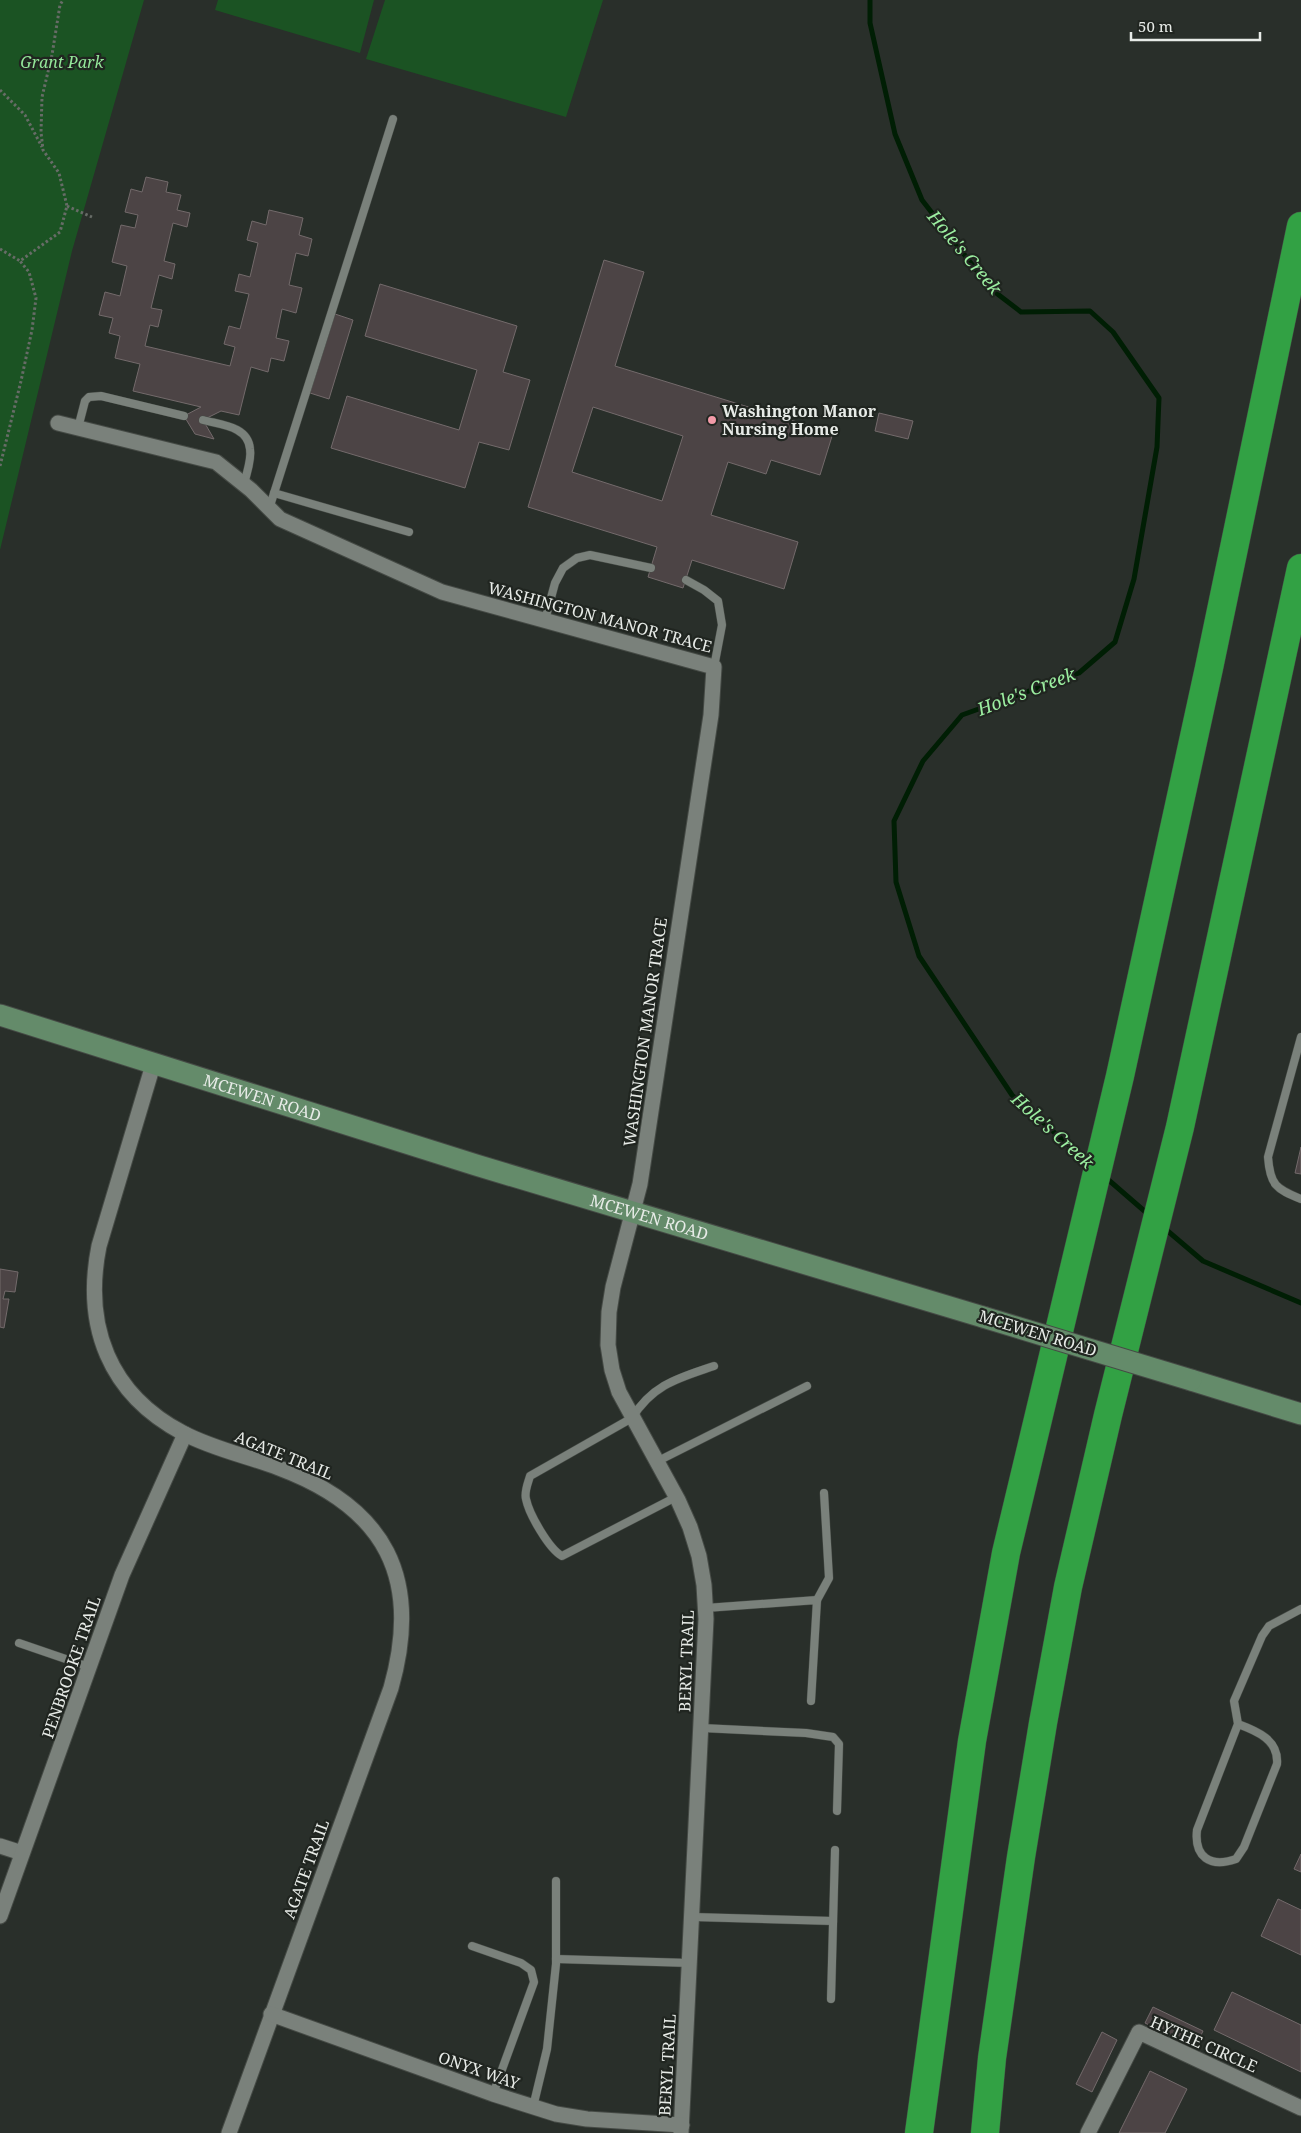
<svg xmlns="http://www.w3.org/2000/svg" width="1301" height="2133" font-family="'Noto Serif',serif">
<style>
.green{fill:#1b5323}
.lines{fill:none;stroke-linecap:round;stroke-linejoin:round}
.stream{stroke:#001e04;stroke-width:5}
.building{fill:#4c4445;stroke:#736a6b;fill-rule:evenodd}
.lane-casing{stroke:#454a45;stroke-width:9}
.street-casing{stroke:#454a45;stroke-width:17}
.secondary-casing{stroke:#454a45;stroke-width:23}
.highway-casing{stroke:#454a45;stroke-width:29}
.path{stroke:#676c67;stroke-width:3;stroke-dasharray:2.5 2.5;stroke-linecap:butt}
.lane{stroke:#7a817b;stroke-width:8}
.street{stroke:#7a817b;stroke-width:15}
.secondary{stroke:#648b6a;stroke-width:21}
.highway{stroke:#32a144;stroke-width:28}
.secondary-bridge-casing{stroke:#454a45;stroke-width:23;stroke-linecap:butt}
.secondary-bridge{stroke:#648b6a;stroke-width:21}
.poi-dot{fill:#f39aa8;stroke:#202520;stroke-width:2}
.labels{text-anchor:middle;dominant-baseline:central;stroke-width:4.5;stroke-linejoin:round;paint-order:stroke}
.park-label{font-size:16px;font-style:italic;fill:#93e699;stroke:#202520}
.poi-label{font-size:16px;font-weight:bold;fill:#e7ebe7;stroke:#202520;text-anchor:start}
.street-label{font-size:16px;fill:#e7ebe7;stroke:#202520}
.water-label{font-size:18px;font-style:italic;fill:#9cefa1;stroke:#202520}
</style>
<rect width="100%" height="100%" fill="#292f2a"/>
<g class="green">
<polygon points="0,0 144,0 72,251 0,550"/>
<polygon points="218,0 374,0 360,53 215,10"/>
<polygon points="385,0 603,0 566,117 366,59"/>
</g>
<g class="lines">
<g class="stream">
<polyline points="870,0 870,23 895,134 922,200 991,289 1021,312 1090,311 1113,332 1159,398 1157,447 1134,579 1115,642 1079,673 962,715 923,761 894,821 896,882 919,956 1012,1095 1090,1164"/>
<polyline points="1104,1176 1149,1215"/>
<polyline points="1163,1227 1203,1261 1301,1303"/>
</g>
</g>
<g class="building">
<polygon points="146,177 168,182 166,192 181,195 177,210 190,213 187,227 173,223 164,261 175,264 172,279 159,275 151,308 162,310 158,327 150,325 145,346 230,366 235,347 224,344 229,326 240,329 249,294 235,291 239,274 250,277 258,243 247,240 252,221 266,225 269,210 303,218 299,235 312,239 308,256 296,253 289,285 302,288 296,313 282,309 276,338 289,341 284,361 271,358 268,372 251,367 239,415 221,411 203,420 214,439 195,434 184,416 201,407 133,391 140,364 115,358 120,336 109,333 113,318 99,315 105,292 120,296 127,266 112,262 121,225 135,228 138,215 125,212 131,189 142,192"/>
<path d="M604,260L644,272L615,366L833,433L820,475L771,460L766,474L728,462L711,515L798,542L784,589L692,560L683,588L648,577L657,547L528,507ZM593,407L683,436L662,501L572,472Z"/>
<polygon points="380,284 517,326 503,372 530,380 509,450 479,442 465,488 331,448 347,396 459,430 477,370 365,336"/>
<polygon points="335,314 353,320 329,399 310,393"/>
<polygon points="879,413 913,421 908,439 875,431"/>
<polygon points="1301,1147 1301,1174 1295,1173"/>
<polygon points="0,1269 18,1272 15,1292 5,1291 3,1299 9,1299 4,1328 0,1327"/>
<polygon points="1301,1854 1301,1872 1294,1869"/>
<polygon points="1278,1899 1301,1910 1301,1955 1261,1936"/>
<polygon points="1232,1992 1301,2025 1301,2072 1214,2030"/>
<polygon points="1153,2007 1203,2031 1195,2047 1145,2023"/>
<polygon points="1102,2032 1117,2040 1092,2092 1076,2084"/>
<polygon points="1150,2071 1187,2089 1165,2133 1119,2133"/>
</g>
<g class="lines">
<g class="lane-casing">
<g id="lane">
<path d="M203,420C221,425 248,426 250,449C252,460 246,474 244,485"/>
<polyline points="78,428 85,401 89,397 101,396 184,416"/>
<polyline points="274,493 409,532"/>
<polyline points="269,509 393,119"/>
<polyline points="686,580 704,590 718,601 722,625 714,667"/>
<polyline points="545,620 555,583 563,568 577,558 590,555 651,568"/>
<path d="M1301,1037L1268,1157C1270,1185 1276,1189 1301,1199"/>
<polyline points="656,1462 807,1386"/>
<path d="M676,1497L562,1556C549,1549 529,1514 526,1499C524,1492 528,1483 530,1476L632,1418C653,1384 679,1378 714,1366"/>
<polyline points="817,1600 829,1578 824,1493"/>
<polyline points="706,1608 817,1600 811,1701"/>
<polyline points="19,1643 89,1667"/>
<path d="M1238,1724C1257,1731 1279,1740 1277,1764L1244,1847L1236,1859C1210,1868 1194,1857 1197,1830L1238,1724L1234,1701L1262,1636L1269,1626L1301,1609"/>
<polyline points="702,1728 806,1733 833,1737 839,1744 837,1811"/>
<polyline points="693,1917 833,1921"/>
<polyline points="472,1946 521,1963 531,1970 534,1982 493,2094"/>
<polyline points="556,1959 690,1963"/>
<polyline points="831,1999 835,1850"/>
<polyline points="533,2107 547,2049 556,1964 556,1881"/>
</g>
</g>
<g class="street-casing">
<g id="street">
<polyline points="58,423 216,462 251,490 280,519 442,592 714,667 711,715 640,1184 613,1287 609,1312 608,1345 612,1370 619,1392 678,1500 690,1527 699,1556 704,1585 706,1619 681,2133"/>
<path d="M153,1065L99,1246C83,1326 109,1394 183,1433C213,1449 248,1456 279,1468C386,1508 422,1578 391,1688L229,2133"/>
<polyline points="0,1846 22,1853"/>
<polyline points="0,1916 122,1575 185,1434"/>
<polyline points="271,2014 493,2094 556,2114 587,2119 682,2125"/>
<polyline points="1088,2133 1139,2032 1301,2108"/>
</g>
</g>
<g class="secondary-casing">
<g id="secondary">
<path id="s1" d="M0,1015L476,1165L983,1317"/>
<polyline points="1191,1380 1301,1414"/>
</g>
</g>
<g class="highway-casing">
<g id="highway">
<polyline points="919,2133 972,1741 1006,1553 1120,1076 1209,668 1301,226"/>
<polyline points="985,2133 992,2058 1021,1857 1043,1723 1068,1587 1108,1415 1180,1127 1301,568"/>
</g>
</g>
<g class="path">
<polyline points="0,90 25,115 42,147"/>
<polyline points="67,206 92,217"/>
<polyline points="0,249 20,261"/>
<polyline points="0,466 21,381 32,330 36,298 29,272 20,261 60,232 67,206 59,173 43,150 41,132 42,97 52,55 60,5 63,0"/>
</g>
<use href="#lane" class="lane"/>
<use href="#street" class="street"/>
<use href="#secondary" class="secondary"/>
<use href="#highway" class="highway"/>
<g class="secondary-bridge-casing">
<polyline id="secondary-bridge" points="983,1317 1191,1380"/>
</g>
<use href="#secondary-bridge" class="secondary-bridge"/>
</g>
<circle class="poi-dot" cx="712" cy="420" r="5"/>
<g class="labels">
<g class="park-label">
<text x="62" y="62">Grant Park</text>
</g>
<g class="poi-label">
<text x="722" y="411">Washington Manor<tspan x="722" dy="18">Nursing Home</tspan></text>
</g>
<g class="street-label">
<text transform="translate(600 617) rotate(15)">WASHINGTON MANOR TRACE</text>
<text transform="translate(645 1032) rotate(-82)">WASHINGTON MANOR TRACE</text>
<text stroke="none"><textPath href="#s1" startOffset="275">MCEWEN ROAD</textPath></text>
<text stroke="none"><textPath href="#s1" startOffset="680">MCEWEN ROAD</textPath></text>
<text transform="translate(1038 1333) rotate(17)">MCEWEN ROAD</text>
<text transform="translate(284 1455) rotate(22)">AGATE TRAIL</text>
<text transform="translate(686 1661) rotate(-88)">BERYL TRAIL</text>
<text transform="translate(71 1667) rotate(-71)">PENBROOKE TRAIL</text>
<text transform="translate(306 1869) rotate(-70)">AGATE TRAIL</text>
<text transform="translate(1204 2044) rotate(24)">HYTHE CIRCLE</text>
<text transform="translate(667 2065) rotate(-87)">BERYL TRAIL</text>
<text transform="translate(479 2070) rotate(19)">ONYX WAY</text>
</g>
<g class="water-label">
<text transform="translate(965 252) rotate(50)">Hole's Creek</text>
<text transform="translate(1026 691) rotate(-21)">Hole's Creek</text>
<text transform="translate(1053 1130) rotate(42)">Hole's Creek</text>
</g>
</g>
<path d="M1131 32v8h129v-8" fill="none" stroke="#e7ebe7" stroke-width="2.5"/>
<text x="1138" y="32" font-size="15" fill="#e7ebe7" stroke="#202520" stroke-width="4" paint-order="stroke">50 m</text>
</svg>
